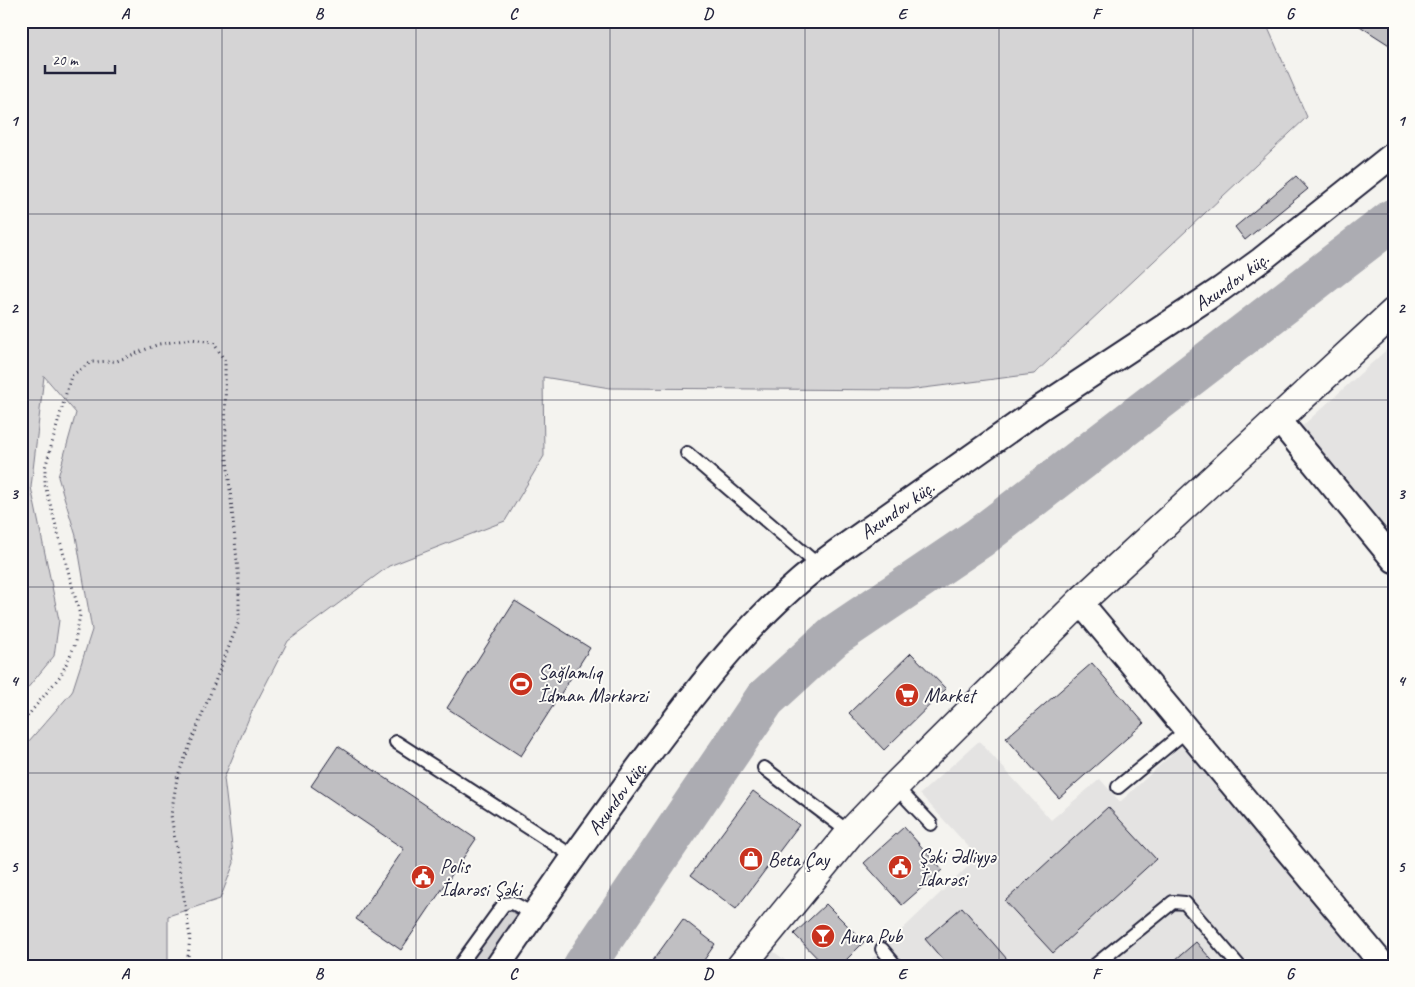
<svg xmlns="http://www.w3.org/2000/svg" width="1415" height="987" font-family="Caveat,sans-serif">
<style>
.built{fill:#e4e3e2}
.green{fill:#d5d4d5;stroke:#7c7b88}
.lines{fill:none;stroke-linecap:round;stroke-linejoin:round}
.river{stroke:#acacb2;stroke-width:42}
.building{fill:#c0bfc2;stroke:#22223b}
.lane-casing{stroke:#22223b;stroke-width:16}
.street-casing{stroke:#22223b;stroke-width:28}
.secondary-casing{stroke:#22223b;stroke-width:31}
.path{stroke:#22223b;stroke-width:3;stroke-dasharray:1 4;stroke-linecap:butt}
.lane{stroke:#fdfcf7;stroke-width:12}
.street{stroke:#fdfcf7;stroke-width:24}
.secondary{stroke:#fdfcf7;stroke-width:28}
.grid{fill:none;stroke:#22223b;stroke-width:1;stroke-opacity:0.55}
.labels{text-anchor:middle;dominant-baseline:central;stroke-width:4;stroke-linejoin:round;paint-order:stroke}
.street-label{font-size:20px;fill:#22223b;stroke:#fdfcf7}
.poi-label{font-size:20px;fill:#22223b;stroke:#fdfcf7;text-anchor:start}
.neatline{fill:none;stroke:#22223b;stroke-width:2}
.grid-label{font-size:16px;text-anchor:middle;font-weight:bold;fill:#22223b}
</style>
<rect width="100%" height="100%" fill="#f4f3ef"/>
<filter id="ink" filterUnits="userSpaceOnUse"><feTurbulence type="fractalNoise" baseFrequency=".02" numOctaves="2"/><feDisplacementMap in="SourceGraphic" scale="10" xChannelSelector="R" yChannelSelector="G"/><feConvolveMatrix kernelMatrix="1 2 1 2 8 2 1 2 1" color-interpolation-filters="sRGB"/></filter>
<g filter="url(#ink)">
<g class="built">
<polygon points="1394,343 1394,541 1300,428"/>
<polygon points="979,741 1051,820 1100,779 1120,802 1183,744 1372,966 864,966 978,857 920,794"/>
<polygon points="770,949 793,966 758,966"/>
</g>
<g class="green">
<polygon points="21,21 1265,21 1307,117 1034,374 908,390 610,388 543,377 544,456 505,521 389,566 288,641 251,713 224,778 234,863 220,899 168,916 168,966 21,966 21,750 72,692 92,630 76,536 58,477 76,413 44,376 31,487 59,620 54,656 21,696"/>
<polygon points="507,909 518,915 483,966 467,966"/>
</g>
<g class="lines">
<polyline class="river" points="584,966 765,699 834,636 979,538 1394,219"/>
</g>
<g class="building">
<polygon points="1352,21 1394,21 1394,48"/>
<polygon points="1296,176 1308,189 1245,240 1235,227"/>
<polygon points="515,601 590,648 521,756 447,708"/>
<polygon points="911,653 946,689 884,750 849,713"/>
<polygon points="1092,663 1144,723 1059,798 1006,738"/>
<polygon points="338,746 476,839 401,950 356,919 404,849 311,786"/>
<polygon points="753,791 799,825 736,909 691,875"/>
<polygon points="1108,807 1156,859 1053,953 1005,901"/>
<polygon points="904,827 942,870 902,905 864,863"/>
<polygon points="826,904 864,942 840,966 825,966 794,934"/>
<polygon points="962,907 1013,966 948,966 925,939"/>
<polygon points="683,919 715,944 700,966 649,966"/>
<polygon points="1196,942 1217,966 1168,966"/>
</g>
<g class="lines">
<g class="lane-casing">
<g id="lane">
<polyline points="687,453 818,565"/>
<polyline points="396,742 574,857"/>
<polyline points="764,768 850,833"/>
<polyline points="895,786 931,824"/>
<polyline points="1118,787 1187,730"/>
<polyline points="882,949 896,966"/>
<polyline points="459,966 504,904 513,903 533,914"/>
<polyline points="1094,966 1173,902 1185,903 1239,966"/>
</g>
</g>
<g class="street-casing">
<g id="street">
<polyline points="1278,419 1394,560"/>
<polyline points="1080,602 1384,966"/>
<path id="s1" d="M498,966C543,900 589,835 636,771C696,690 755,610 838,551L1042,407L1221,289L1261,260L1394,154"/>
</g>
</g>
<g class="secondary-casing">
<polyline id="secondary" points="741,966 850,833 895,786 1080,602 1394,312"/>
</g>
<polyline class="path" points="21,724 61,675 74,647 80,615 45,485 45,468 71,376 91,362 117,361 159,344 191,339 213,342 225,361 226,449 239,581 239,621 177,778 171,815 190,937 187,966"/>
<use href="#lane" class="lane"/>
<use href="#street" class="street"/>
<use href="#secondary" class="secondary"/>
</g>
</g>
<path class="grid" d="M222,21V966M416,21V966M610,21V966M805,21V966M999,21V966M1193,21V966M21,214H1394M21,400H1394M21,587H1394M21,773H1394"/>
<defs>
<g id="stadium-disc" transform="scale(1.25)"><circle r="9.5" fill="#c8321e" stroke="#fdfcf7"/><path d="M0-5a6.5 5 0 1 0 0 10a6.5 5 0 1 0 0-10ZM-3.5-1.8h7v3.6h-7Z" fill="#fff"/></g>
<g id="supermarket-disc" transform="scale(1.25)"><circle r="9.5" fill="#c8321e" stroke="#fdfcf7"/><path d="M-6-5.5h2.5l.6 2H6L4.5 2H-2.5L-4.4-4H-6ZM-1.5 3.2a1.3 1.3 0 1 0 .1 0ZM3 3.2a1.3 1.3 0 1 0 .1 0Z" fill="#fff"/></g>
<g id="shop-disc" transform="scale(1.25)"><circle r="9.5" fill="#c8321e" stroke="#fdfcf7"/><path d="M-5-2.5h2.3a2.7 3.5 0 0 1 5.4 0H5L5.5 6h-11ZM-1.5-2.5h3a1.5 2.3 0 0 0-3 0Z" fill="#fff"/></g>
<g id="civic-disc" transform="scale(1.25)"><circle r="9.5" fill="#c8321e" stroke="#fdfcf7"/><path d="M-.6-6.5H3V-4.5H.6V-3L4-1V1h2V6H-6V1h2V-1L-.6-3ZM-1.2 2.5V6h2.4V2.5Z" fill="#fff"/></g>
<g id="bar-disc" transform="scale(1.25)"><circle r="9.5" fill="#c8321e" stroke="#fdfcf7"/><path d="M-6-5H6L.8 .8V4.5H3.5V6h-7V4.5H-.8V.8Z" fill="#fff"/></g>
</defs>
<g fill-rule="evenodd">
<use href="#stadium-disc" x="521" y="684"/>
<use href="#supermarket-disc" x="907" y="695"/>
<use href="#shop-disc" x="751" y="859"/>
<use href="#civic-disc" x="900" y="867"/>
<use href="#civic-disc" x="423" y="877"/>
<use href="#bar-disc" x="823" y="936"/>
</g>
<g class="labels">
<g class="street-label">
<text stroke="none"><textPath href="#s1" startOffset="1016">Axundov küç.</textPath></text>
<text stroke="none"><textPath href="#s1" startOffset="611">Axundov küç.</textPath></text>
<text stroke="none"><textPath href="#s1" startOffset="206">Axundov küç.</textPath></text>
</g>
<g class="poi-label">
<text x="538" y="672">Sağlamlıq<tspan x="538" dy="23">İdman Mərkərzi</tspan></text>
<text x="924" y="695">Market</text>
<text x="918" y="856">Şəki Ədliyyə<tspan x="918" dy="23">İdarəsi</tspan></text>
<text x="768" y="859">Beta Çay</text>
<text x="440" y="866">Polis<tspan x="440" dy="23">İdarəsi Şəki</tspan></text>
<text x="840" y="936">Aura Pub</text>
</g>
</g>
<rect width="1415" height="987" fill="none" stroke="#fdfcf7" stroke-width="55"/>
<path d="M45 65v8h70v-8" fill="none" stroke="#22223b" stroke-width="2.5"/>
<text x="52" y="65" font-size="15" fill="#22223b" stroke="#fdfcf7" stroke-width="4" paint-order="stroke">20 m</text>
<rect x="28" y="28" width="1360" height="932" class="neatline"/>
<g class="grid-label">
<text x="125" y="19">A</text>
<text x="319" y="19">B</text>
<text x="513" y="19">C</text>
<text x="708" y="19">D</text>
<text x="902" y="19">E</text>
<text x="1096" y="19">F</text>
<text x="1290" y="19">G</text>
<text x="14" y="126">1</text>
<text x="1401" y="126">1</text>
<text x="14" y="313">2</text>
<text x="1401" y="313">2</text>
<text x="14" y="499">3</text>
<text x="1401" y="499">3</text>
<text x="14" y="686">4</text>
<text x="1401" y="686">4</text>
<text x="14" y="872">5</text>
<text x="1401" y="872">5</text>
<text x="125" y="979">A</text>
<text x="319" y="979">B</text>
<text x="513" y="979">C</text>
<text x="708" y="979">D</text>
<text x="902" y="979">E</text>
<text x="1096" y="979">F</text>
<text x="1290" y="979">G</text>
</g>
</svg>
